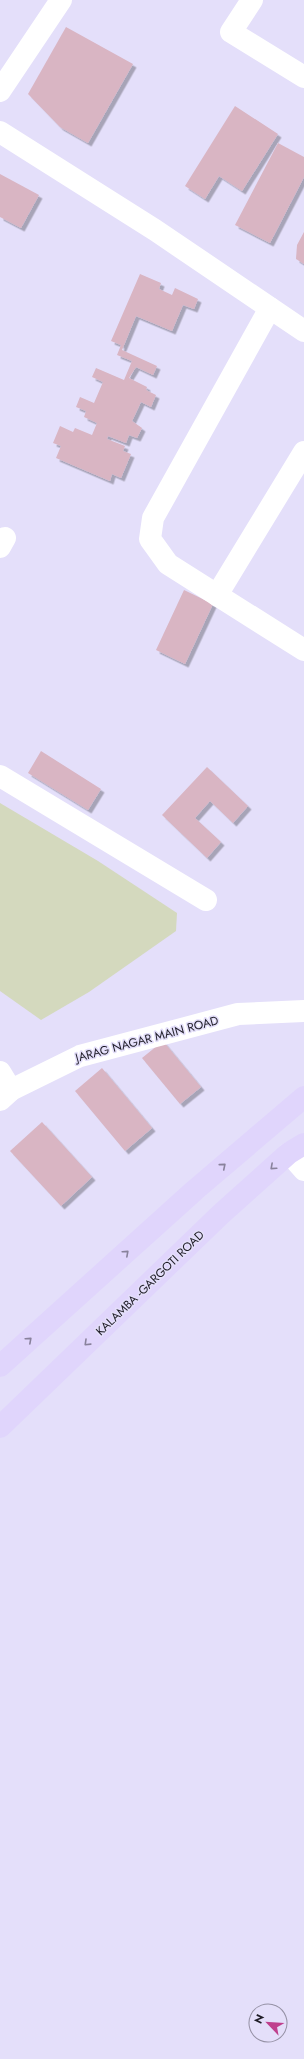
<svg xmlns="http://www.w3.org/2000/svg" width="304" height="2059" font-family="Jost,sans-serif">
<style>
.green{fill:#d4d9be}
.building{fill:#d9b5c3;filter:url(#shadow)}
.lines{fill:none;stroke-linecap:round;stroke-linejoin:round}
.street{stroke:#fff;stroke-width:22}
.secondary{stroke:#fff;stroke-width:22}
.primary{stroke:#e0d5fc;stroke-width:22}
.oneway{stroke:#89829c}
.labels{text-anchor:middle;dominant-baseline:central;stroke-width:3;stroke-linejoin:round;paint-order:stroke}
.street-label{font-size:12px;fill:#1e1c26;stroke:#e4dffa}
</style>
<defs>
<filter id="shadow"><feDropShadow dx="3.5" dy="3.5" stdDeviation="0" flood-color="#0004"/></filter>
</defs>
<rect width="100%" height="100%" fill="#e4dffa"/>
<polygon class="green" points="0,803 98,861 177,913 176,931 89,992 41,1020 0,991"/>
<g class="building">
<polygon points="66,27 133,64 88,143 60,127 28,94"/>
<polygon points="235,106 278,134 242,191 219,176 205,199 185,186"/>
<polygon points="278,143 304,157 304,177 270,243 235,225"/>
<polygon points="0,174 39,195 21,228 0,217"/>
<polygon points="304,232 304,264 296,259 297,245"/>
<polygon points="140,274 161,283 159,289 172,295 175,288 198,299 194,309 183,305 172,331 136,316 122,350 157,366 153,375 136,367 129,378 147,387 146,390 156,395 151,407 141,402 132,421 142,428 137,438 129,435 126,443 108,436 107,439 125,446 123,451 131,454 121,478 112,474 110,481 56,458 61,446 53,443 60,426 73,432 75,428 92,435 97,423 84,417 86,411 76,407 80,397 94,403 103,382 92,377 96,368 124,380 132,361 117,355 121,345 111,341"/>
<polygon points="184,590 213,604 185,664 156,650"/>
<polygon points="41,751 101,789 88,810 28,773"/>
<polygon points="207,767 248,806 233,823 210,801 195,818 221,842 207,858 162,815"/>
<polygon points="163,1041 201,1087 180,1104 142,1058"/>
<polygon points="102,1068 152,1128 125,1151 75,1091"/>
<polygon points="42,1122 92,1177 61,1206 10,1151"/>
</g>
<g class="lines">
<g class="street">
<polyline points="252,0 231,32 304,77"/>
<polyline points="0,91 61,0"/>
<polyline points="0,132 155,230 304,331"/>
<polyline points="270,308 153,518 150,539 168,564 304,650"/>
<polyline points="0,547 5,538"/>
<polyline points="217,595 304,452"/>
<polyline points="0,776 206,900"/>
<polyline points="0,1072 11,1090"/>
<polyline points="289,1153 304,1170"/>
</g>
<polyline class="secondary" points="0,1100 11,1090 80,1056 238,1014 304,1011"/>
<g class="primary">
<polyline points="0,1366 195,1190 304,1097"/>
<polyline points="0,1427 221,1214 289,1153 304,1144"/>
</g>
</g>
<defs><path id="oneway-chevron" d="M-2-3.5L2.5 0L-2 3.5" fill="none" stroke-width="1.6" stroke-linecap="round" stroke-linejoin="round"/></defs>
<g class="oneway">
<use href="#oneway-chevron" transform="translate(223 1166) rotate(-40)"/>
<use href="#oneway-chevron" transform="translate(273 1167) rotate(138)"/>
<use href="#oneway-chevron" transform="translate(126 1253) rotate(-42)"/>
<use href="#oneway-chevron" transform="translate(29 1340) rotate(-42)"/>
<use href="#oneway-chevron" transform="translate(87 1343) rotate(136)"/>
</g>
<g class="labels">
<g class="street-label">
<text transform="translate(147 1039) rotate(-15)">JARAG NAGAR MAIN ROAD</text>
<text transform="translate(150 1283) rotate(-44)">KALAMBA -GARGOTI ROAD</text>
</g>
</g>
<g transform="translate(268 2023) rotate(295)"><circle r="19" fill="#e4dffa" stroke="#9591a5"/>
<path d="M0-3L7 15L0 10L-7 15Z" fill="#bf408d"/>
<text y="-6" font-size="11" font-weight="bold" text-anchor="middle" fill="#1e1c26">N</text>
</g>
</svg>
